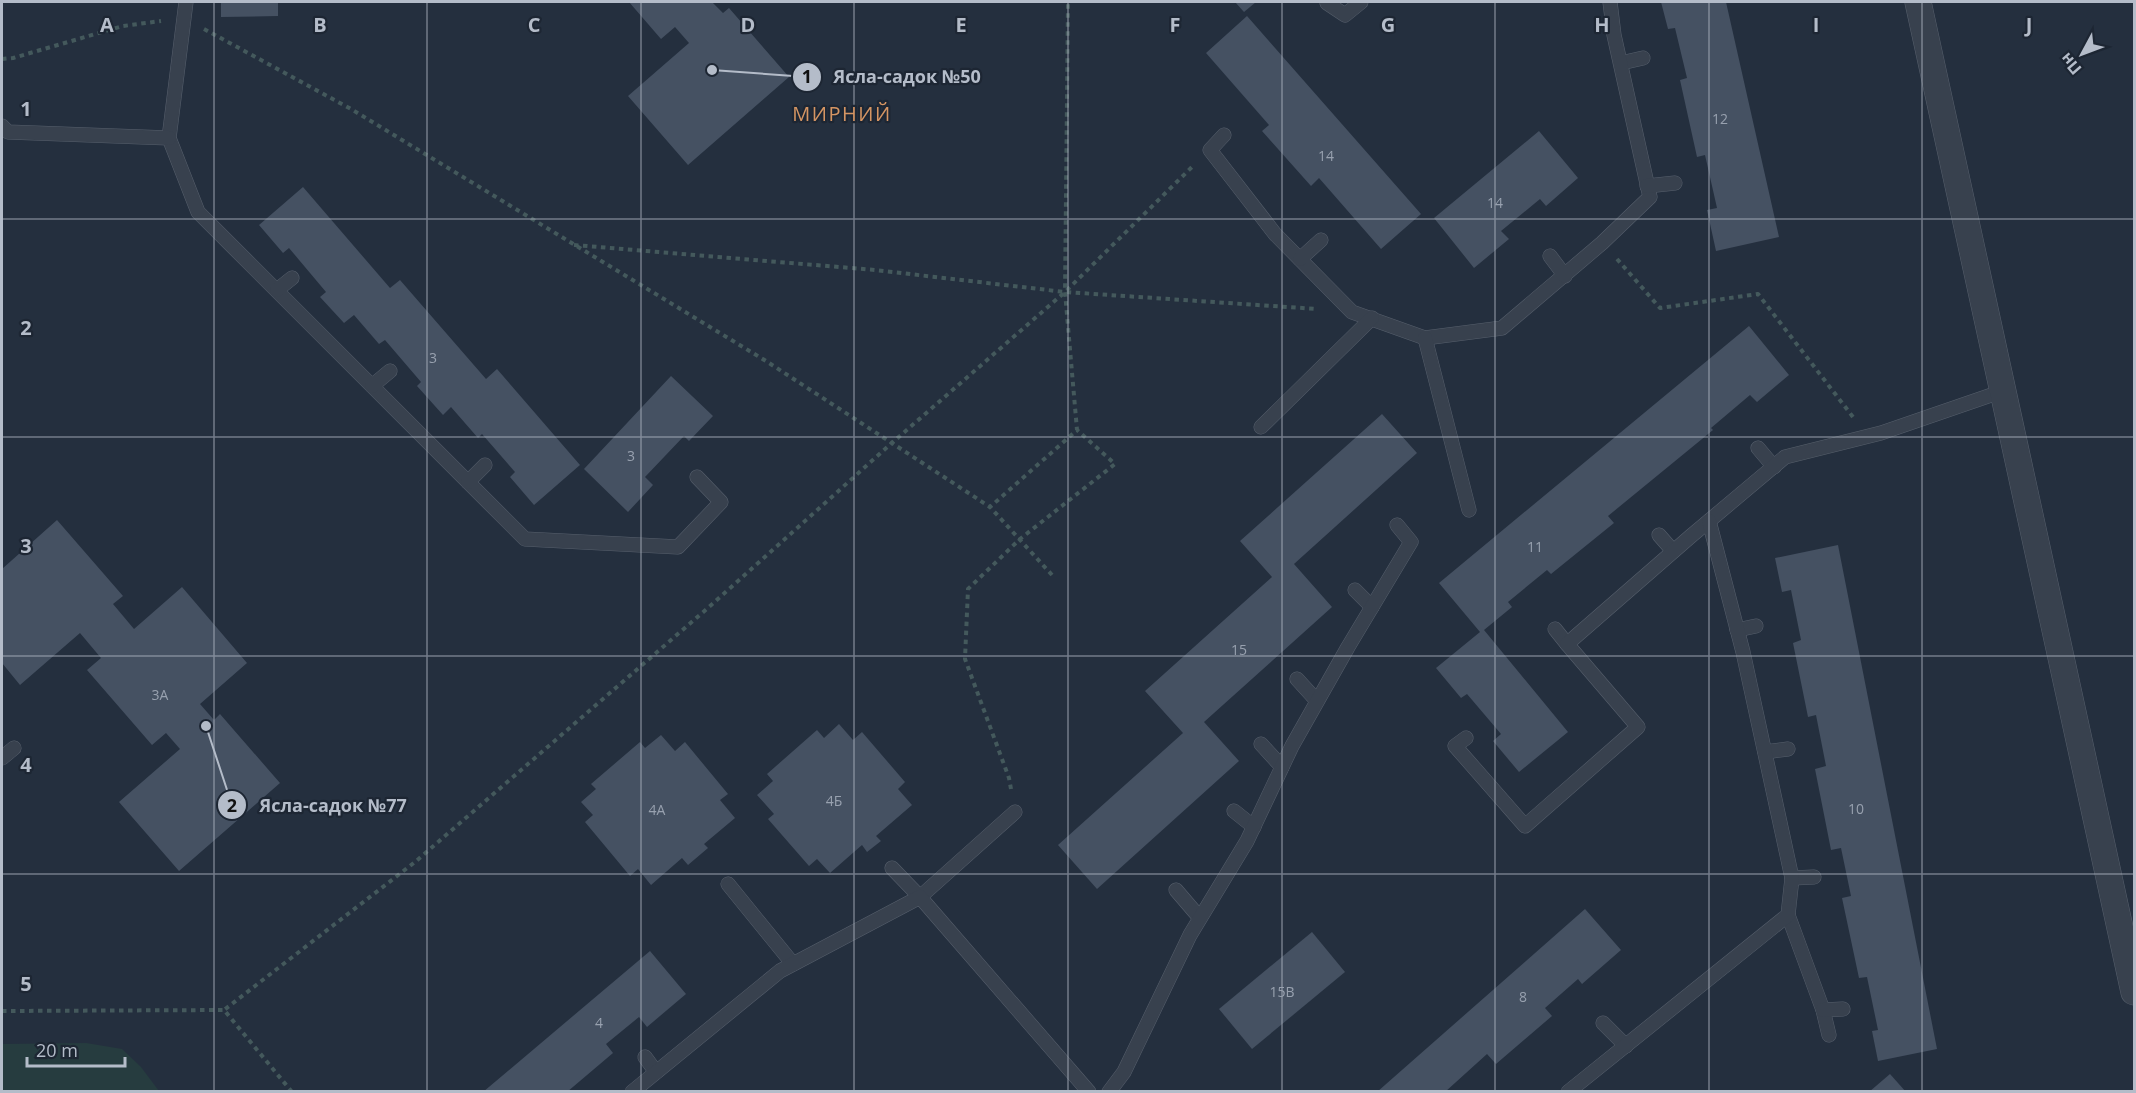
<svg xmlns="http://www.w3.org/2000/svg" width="2136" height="1093" font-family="'Open Sans',sans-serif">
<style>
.green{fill:#263c3f}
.building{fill:#455162}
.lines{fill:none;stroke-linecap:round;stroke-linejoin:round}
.lane-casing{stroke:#565f6c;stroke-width:15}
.street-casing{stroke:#565f6c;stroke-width:27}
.path{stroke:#44595c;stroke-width:4;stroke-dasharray:4.5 4.5;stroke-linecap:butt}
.lane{stroke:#38414e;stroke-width:14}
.street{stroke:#38414e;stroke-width:26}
.grid{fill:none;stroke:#b4bcc9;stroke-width:1.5;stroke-opacity:0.55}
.labels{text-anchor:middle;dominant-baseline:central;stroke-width:4.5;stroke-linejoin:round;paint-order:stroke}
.number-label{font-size:14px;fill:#98a1af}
.quarter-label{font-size:20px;letter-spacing:1.5px;fill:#d59563;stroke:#1d2633}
.grid-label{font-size:20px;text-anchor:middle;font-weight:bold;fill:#b4bcc9;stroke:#1d2633;stroke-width:4.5;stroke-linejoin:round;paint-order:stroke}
.leader{fill:none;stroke:#b4bcc9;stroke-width:2}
.callout-dot{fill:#b4bcc9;stroke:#1d2633;stroke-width:2}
.mark-label{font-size:18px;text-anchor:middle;font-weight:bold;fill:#111}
.callout-label{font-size:18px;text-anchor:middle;font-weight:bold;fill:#b4bcc9;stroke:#1d2633;stroke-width:4.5;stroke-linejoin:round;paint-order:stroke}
</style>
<rect width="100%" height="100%" fill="#242f3e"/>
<polygon class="green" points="86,1043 122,1049 141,1067 159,1091 2,1091 2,1044"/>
<g class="building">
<polygon points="221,2 278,2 278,16 221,17"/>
<polygon points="629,2 712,2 723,13 729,8 789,77 688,165 628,96 689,43 675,27 661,39"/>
<polygon points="1235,2 1256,2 1244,12"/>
<polygon points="1661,2 1726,2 1779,237 1716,251 1707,210 1717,208 1705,155 1697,157 1680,80 1687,78 1675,28 1668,29"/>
<polygon points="1247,16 1421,214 1381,249 1319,178 1311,186 1262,131 1269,125 1206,53"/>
<polygon points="1539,131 1578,178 1546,206 1540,199 1501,231 1509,239 1474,268 1434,218"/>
<polygon points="303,187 390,288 400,280 486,379 497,369 580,465 534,505 510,477 515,472 482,434 478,438 451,407 443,415 417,386 421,382 385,340 379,344 354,315 344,323 320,297 326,292 289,248 283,253 259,225"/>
<polygon points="1749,326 1789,375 1757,402 1750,395 1711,428 1713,430 1608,516 1614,523 1551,574 1547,570 1508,602 1512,607 1484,630 1568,732 1519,772 1493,741 1501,734 1467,694 1461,698 1436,668 1480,632 1439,583"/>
<polygon points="671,376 713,416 689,441 684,436 645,477 653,485 628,512 584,469"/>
<polygon points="1382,414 1417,453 1294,564 1332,607 1204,722 1239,761 1097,889 1058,845 1183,733 1145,691 1272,577 1240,541"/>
<polygon points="57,520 123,596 113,604 134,629 182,587 247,663 200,704 214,720 220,714 280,783 179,871 119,802 180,749 166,733 152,745 87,670 101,658 80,633 20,685 2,663 2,569"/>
<polygon points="1838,545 1937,1049 1878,1061 1872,1031 1878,1030 1867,977 1859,978 1842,898 1851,896 1841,848 1831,850 1815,769 1826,766 1816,715 1808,717 1793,643 1801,640 1791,590 1782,592 1775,558"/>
<polygon points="839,724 853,740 862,732 905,782 898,789 912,805 876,836 881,841 867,852 862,845 830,873 817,859 809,866 768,819 774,814 757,795 773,781 767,774 817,730 824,738"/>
<polygon points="661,735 675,751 685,742 728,794 720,800 735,818 704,844 708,848 688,865 682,858 651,885 638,869 630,876 585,822 593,815 581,802 596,789 591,784 640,742 645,748"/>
<polygon points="1585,909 1621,950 1582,984 1578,979 1545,1008 1552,1016 1496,1064 1487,1054 1445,1092 1377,1092"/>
<polygon points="1312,932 1345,972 1252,1049 1219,1009"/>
<polygon points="650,951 686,994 647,1027 639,1017 606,1044 613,1053 567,1092 483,1092"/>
<polygon points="1890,1074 1906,1092 1869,1092"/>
</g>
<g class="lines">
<g class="lane-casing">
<g id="lane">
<polyline points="186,2 169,138 198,212 525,539 678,547 721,502 697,477"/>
<polyline points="1327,3 1345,15 1361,2"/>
<polyline points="1621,63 1643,58"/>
<polyline points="2,126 8,132 169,138"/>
<polyline points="1224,135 1210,150 1275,234 1352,312 1425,338 1502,328 1602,243 1650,197 1614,35 1610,2"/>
<polyline points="1647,186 1675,183"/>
<polyline points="1550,256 1565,276"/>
<polyline points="1300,259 1321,240"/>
<polyline points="277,290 292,278"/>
<polyline points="1425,338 1469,510"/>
<polyline points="372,386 390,371"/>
<polyline points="1261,427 1372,318"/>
<polyline points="1758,448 1774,467"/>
<polyline points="468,482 485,465"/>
<polyline points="1659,535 1673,551"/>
<polyline points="1355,590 1372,607"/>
<polyline points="1555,629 1567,644"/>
<polyline points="1737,630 1756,626"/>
<polyline points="1297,679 1317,701"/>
<polyline points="1466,738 1455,746 1525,826 1638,727 1567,644 1691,536 1785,457 1881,433 2003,391"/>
<polyline points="1261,744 1282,767"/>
<polyline points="1765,752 1788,749"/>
<polyline points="2,758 14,748"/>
<polyline points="1234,811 1254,827"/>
<polyline points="892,868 920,897 1015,812"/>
<polyline points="1792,878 1814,877"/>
<polyline points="728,884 793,964"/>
<polyline points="1176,890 1200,918"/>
<polyline points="1788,915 1823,1010 1829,1035"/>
<polyline points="1823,1010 1843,1009"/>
<polyline points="1603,1023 1626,1046"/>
<polyline points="645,1057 656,1072"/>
<polyline points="632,1092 780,971 920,897 1089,1092"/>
<polyline points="1109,1092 1124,1072 1190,935 1247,841 1292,746 1348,647 1411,542 1397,525"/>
<polyline points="1568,1092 1788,915 1792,878 1743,652 1709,521"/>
</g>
</g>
<g class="street-casing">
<polyline id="street" points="1918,2 2134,992"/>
</g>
<g class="path">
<polyline points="204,29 351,109 766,361 990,507"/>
<polyline points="2,59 13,58 123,26 161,21"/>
<polyline points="574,245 875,270 1065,292 1317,309"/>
<polyline points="1617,259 1660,308 1758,294 1853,417"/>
<polyline points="1052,575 990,507 1077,430 1065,292 1068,2"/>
<polyline points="1011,789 1009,778 965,659 968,589 1020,539 1115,464 1077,430"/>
<polyline points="2,1011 224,1010"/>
<polyline points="292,1092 224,1010 415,862 709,607 893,442 1065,292 1194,165"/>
</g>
<use href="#lane" class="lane"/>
<use href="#street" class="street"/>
</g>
<path class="grid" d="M214,2V1092M427,2V1092M641,2V1092M854,2V1092M1068,2V1092M1282,2V1092M1495,2V1092M1709,2V1092M1922,2V1092M2,219H2134M2,437H2134M2,656H2134M2,874H2134"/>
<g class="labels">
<g class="number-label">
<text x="1720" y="118">12</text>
<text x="1326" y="155">14</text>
<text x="1495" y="202">14</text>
<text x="433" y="357">3</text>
<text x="631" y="455">3</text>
<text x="1535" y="546">11</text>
<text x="1239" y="649">15</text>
<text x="160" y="694">3А</text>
<text x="834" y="800">4Б</text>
<text x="1856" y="808">10</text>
<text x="657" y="809">4А</text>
<text x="1282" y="991">15В</text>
<text x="1523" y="996">8</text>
<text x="599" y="1022">4</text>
</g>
<g class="quarter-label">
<text x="842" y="113">МИРНИЙ</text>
</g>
</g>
<g class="grid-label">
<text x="107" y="32">A</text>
<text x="320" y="32">B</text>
<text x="534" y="32">C</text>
<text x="748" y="32">D</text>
<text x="961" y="32">E</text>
<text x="1175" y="32">F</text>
<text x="1388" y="32">G</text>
<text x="1602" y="32">H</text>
<text x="1816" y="32">I</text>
<text x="2029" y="32">J</text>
<text x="26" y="116">1</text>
<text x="26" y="335">2</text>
<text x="26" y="553">3</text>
<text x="26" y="772">4</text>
<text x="26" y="991">5</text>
</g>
<path class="leader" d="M712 70L807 77M206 726L232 805"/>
<g class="callout-dot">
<circle cx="712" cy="70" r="6"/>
<circle cx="206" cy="726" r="6"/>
<circle cx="807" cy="77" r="15"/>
<circle cx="232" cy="805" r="15"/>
</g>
<g class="mark-label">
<text x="807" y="83">1</text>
<text x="232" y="812">2</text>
</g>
<g class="callout-label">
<text x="907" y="83">Ясла-садок №50</text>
<text x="333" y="812">Ясла-садок №77</text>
</g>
<rect width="2136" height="1093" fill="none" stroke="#b4bcc9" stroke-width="6"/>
<g transform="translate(2082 54) rotate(229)" stroke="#1d2633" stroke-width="4.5" paint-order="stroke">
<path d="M0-4.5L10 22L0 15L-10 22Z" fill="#b4bcc9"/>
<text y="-9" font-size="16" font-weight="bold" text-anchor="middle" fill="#b4bcc9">Пн</text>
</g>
<path d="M27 1057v9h98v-9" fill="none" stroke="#b4bcc9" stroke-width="3"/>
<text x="36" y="1057" font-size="18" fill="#b4bcc9" stroke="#1d2633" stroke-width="4.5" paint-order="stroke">20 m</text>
</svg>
